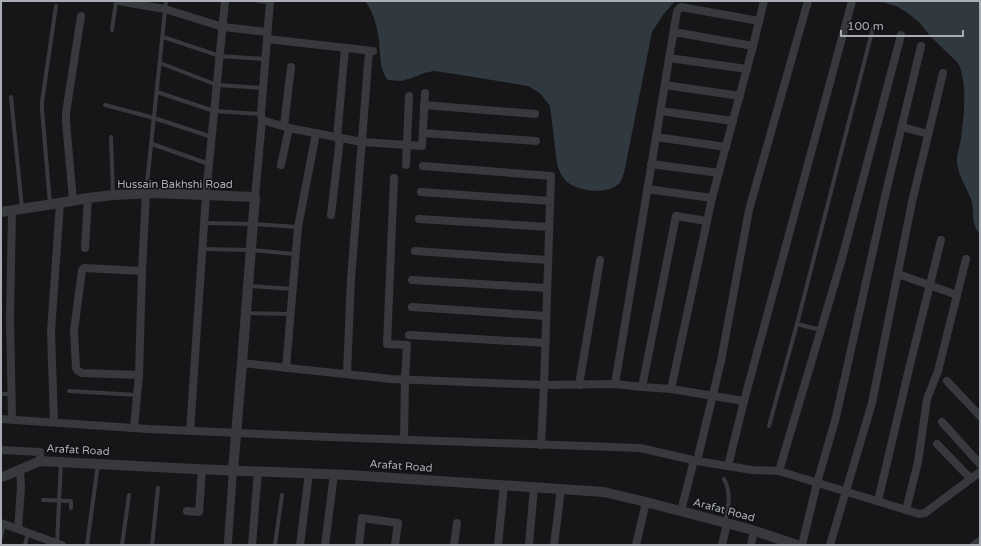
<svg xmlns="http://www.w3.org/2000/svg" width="981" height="546" font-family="'Varela Round',sans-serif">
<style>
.water{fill:#30393f}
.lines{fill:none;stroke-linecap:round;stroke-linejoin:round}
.service{stroke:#37393c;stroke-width:4}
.minor{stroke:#37393c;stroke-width:8}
.tertiary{stroke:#37393c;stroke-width:10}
.labels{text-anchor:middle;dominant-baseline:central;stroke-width:3;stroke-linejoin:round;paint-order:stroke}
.street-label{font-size:11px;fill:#a9aeb6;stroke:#111113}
</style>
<rect width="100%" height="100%" fill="#161618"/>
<g class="water">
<path d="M365,1H675L663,15L652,32L624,173C623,175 622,179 621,181C611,196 577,192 566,181C561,176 559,170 557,164L550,106L540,93L528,86L455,74L434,71L424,73L412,78L401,81L388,80C378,69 381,47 378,34C376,22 372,10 365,1Z"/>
<path d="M880,1H980V234C978,232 976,229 975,226C972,219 974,210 972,202C968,188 956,174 957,159C957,153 960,145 961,138C964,117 968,82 958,63L930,36L920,23L909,14L898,7Z"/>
</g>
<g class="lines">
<g class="service">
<polyline points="258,1 270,2"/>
<polyline points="112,30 116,1"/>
<polyline points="163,37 220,56 265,59"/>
<polyline points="160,63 217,85 263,88"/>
<polyline points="157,92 214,111 261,114"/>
<polyline points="11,97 22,208"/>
<polyline points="105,105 154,118 212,137"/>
<polyline points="111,137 113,195"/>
<polyline points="152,144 209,164"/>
<polyline points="146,193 166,1"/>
<polyline points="50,204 42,109 42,102 56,6"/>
<polyline points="204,223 253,224 298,227"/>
<polyline points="202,249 251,250 295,254"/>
<polyline points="249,286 293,289"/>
<polyline points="247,313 291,314"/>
<polyline points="797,324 821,330"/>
<polyline points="69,391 137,395"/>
<polyline points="1,394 11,394"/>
<polyline points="769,426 797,324 873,28"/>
<path d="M724,479C732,494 728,507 725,522"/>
<polyline points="43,500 71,501 71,508"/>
<polyline points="1,537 4,524"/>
<polyline points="57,543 61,462"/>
<polyline points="25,545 28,533"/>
<polyline points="87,545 98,464"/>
<polyline points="122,545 129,495"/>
<polyline points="152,545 158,488"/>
<polyline points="275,545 282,495"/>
</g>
<g class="minor">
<polyline points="118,1 165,9 223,27 267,32"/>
<polyline points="674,32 753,46"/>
<polyline points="267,39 373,51"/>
<polyline points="669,58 747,69"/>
<polyline points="665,85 740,96"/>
<polyline points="424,105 535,114"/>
<polyline points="660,111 733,121"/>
<polyline points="262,120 289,128 362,142 422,146 425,93"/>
<polyline points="284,126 291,67"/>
<polyline points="902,127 928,134"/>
<polyline points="423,133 536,141"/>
<polyline points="656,137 726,147"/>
<polyline points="337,138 345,48"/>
<polyline points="651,164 719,173"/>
<polyline points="281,165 289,128"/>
<polyline points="406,165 409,96"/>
<polyline points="423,166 551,176 544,385 541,445"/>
<polyline points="394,178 387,344 407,345 405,379 404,440"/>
<polyline points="647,189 712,198"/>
<polyline points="421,192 550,201"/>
<polyline points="255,197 262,120 261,114 270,1"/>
<polyline points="73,200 66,122 66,113 81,16"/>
<polyline points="331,215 340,138"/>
<polyline points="419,219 549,227"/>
<polyline points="85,248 88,198"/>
<polyline points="415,251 548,260"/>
<polyline points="898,274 957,295"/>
<polyline points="412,280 547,288"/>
<polyline points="412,307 546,316"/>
<polyline points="409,335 546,343"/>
<polyline points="242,363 391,379 544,385 615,384 642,387 671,389 744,401"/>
<polyline points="286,368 298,227 316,133"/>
<polyline points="347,374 351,279 369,51"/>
<polyline points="139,375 82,373 77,370 76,368 74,331 82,270 84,268 142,271"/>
<polyline points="947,381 980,416"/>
<polyline points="615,384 677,11 681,7 759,21"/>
<polyline points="579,385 600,260"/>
<polyline points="642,387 676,216 707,221"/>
<polyline points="671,389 712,198 753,46 764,1"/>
<polyline points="1,419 148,429 328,437 640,448 697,461 752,470 779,471 919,514 925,513 980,472"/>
<polyline points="12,419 10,319 12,210"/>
<polyline points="54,422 51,332 60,203"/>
<polyline points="942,422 980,464"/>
<polyline points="134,428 139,375 142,271 146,193"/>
<polyline points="190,431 206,195 225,1"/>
<polyline points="937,444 971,479"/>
<polyline points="1,450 40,452 40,461"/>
<polyline points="697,461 721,361 749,210 808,1"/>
<polyline points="728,466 744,401 852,1"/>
<polyline points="779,471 841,262 901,35"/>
<polyline points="878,501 908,373 941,240"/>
<polyline points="906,510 918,462 927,399 938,371 966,259"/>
<polyline points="187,511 199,512 202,469"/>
<polyline points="681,511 694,460"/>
<polyline points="1,523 62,545"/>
<polyline points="18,529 21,488 20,469"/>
<polyline points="228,542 233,470"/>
<polyline points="252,545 258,471"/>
<polyline points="300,545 309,473"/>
<polyline points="325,545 334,474"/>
<polyline points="359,545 362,518 398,523 395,545"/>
<polyline points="454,545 457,523"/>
<polyline points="498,545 504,485"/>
<polyline points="529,545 534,487"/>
<polyline points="554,545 561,489"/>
<polyline points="636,545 646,502"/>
<polyline points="722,545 727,523"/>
<polyline points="751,545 754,531"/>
<polyline points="802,545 817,483 836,417 886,192 921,46"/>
<polyline points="830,545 872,403 912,202 943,73"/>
<polyline points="974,545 980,541"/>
</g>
<g class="tertiary">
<polyline points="1,212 60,203 88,198 113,195 154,193 255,197 242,363 233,470"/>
<polyline points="1,477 5,476 40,461 194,469 349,475 604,492 646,502 749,529 797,545"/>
</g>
</g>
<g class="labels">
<g class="street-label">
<text x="175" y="184">Hussain Bakhshi Road</text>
<text transform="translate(78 450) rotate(3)">Arafat Road</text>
<text transform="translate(401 466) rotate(4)">Arafat Road</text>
<text transform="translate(724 510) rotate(15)">Arafat Road</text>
</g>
</g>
<rect width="981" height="546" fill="none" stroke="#a9aeb6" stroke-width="4"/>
<path d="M841 30v6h122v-6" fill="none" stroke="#a9aeb6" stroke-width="2"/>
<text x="847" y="30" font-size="12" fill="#a9aeb6" stroke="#111113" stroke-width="3" paint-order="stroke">100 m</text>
</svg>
